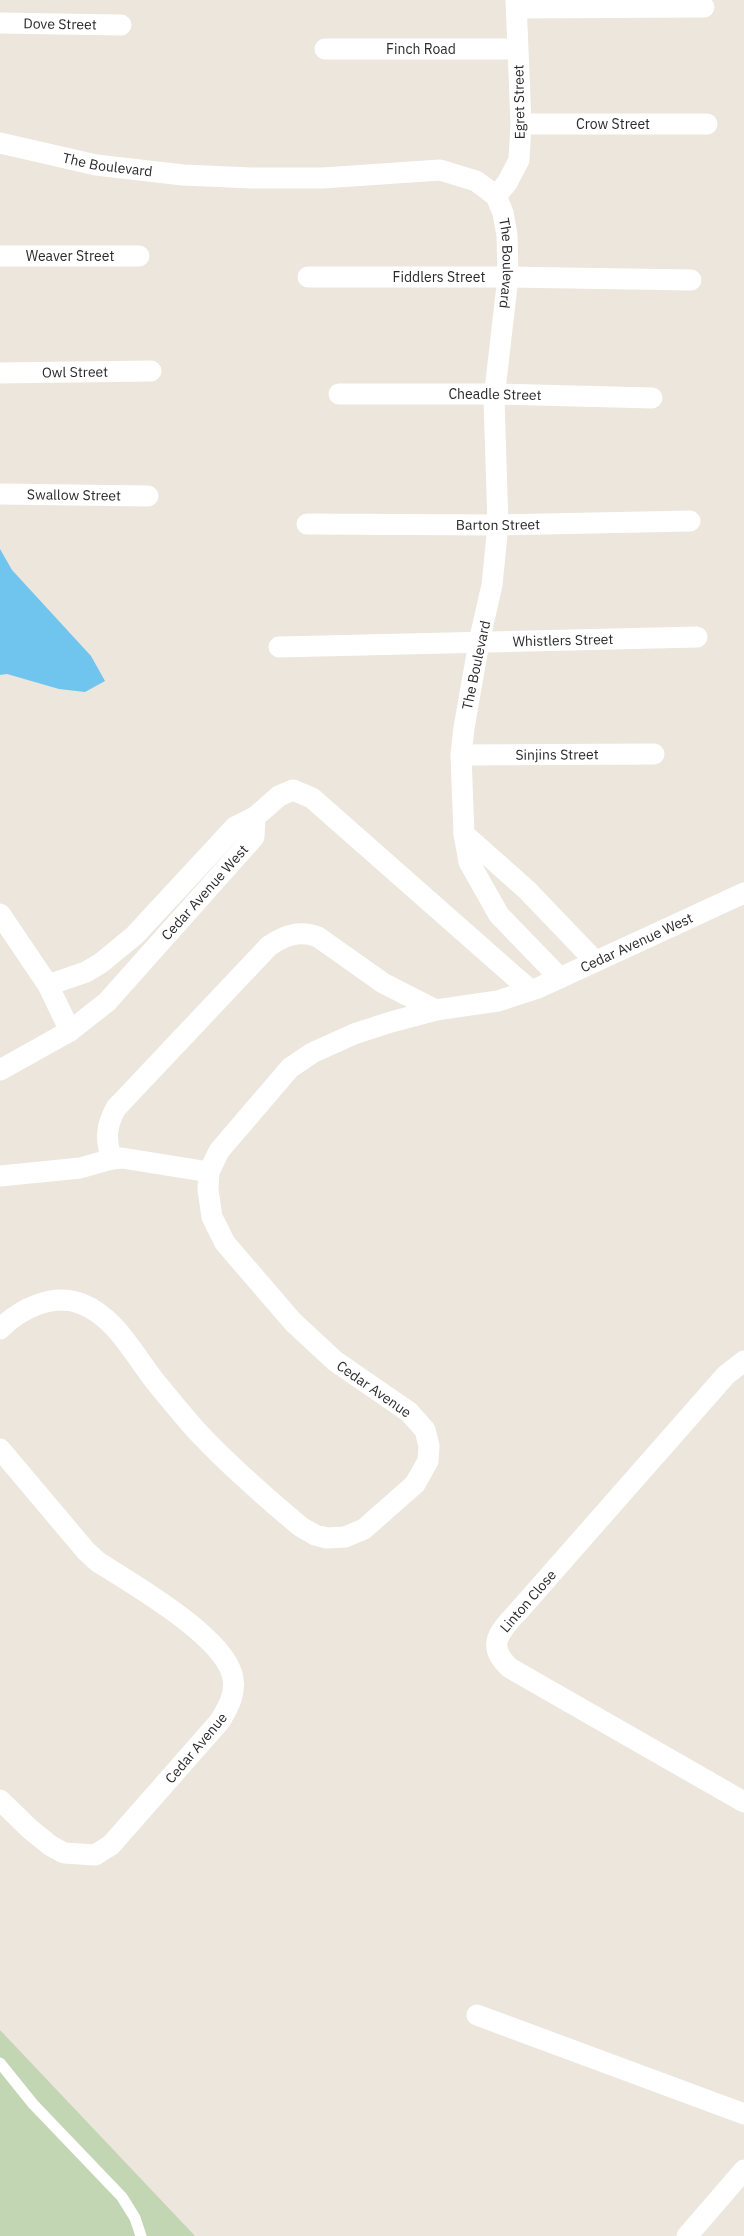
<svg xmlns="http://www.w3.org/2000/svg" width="744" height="2236" font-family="'IBM Plex Sans',sans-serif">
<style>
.cemetery{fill:#c2d6b3}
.water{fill:#6fc5ed}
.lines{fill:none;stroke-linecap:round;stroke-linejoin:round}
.service{stroke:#fff;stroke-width:11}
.minor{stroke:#fff;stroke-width:21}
.labels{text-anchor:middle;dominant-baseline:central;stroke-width:4;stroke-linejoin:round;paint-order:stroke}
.street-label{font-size:14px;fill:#2a2a2a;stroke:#fff}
</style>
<rect width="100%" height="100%" fill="#ece6dc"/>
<polygon class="cemetery" points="0,2030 195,2236 0,2236"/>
<polygon class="water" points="0,549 12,570 91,656 105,681 85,692 59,689 7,674 0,675"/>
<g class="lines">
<polyline class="service" points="0,2063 33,2104 122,2197 135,2218 141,2236"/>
<g class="minor">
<polyline points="517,8 704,7"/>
<path id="s1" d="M0,23L121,25"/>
<path id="s2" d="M325,49H517"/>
<path id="s3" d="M521,124H707"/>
<path id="s4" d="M0,143L96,165L183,175L252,178H323L440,170L476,181L496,196L503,213L507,235L508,277L494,399L498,525L492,585L479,642L464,728L461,755L464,834L469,862L499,915L560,978"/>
<polyline points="496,196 507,183 519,160 521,124 516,0"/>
<path id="s5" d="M0,256H139"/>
<path id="s6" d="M308,277H508L691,280"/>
<path id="s7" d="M0,373L151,371"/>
<path id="s8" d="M339,394H495L652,398"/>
<path id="s9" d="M0,494L148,496"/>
<path id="s10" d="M307,524L498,525L690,521"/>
<path id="s11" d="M279,647L697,637"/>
<path id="s12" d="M461,755L654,754"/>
<polyline points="464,834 527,890 595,961"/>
<polyline points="0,914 48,985 70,1031"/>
<polyline points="48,985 86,972 101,963 135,935 235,827 255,817 279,796 293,790 312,798 530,990"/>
<path id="s13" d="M0,1070L70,1031L107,1002L254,837L255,817"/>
<path d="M209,1172L122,1158L112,1159C105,1140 106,1126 116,1108L269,946C285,935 300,930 318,937L383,983L436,1010"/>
<polyline points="0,1176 80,1168 112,1159"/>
<path id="s14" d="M0,1329C20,1309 53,1292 82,1304C115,1317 133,1353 154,1380C167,1396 181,1413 195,1429C228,1465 264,1496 301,1527L315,1535L327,1538L345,1537L364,1529L415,1484L428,1461L429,1446L425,1430L409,1412L335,1361L293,1322L225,1243L212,1217L208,1190L209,1172L219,1151L290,1068L312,1053L354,1034L391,1022L436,1010L498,1001L538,988L744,893"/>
<path d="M744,1361L726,1375L522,1607C504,1628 482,1643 510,1668L744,1802"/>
<path d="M0,1449L86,1551L98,1562C133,1584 221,1635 232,1674C237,1692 229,1706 220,1721L111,1845L95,1855L64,1853L51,1846L31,1830L0,1800"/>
<polyline points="477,2015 744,2114"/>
<polyline points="687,2236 744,2170"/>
</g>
</g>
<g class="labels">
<g class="street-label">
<text stroke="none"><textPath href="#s1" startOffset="60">Dove Street</textPath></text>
<text stroke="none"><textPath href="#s2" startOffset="96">Finch Road</textPath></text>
<text transform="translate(519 102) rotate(-91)">Egret Street</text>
<text stroke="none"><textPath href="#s3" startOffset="92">Crow Street</textPath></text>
<text stroke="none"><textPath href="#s4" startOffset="110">The Boulevard</textPath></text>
<text stroke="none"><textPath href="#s5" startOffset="70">Weaver Street</textPath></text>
<text stroke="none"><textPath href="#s4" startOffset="575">The Boulevard</textPath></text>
<text stroke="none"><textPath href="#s6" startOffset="131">Fiddlers Street</textPath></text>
<text stroke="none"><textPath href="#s7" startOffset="75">Owl Street</textPath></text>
<text stroke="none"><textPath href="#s8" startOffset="156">Cheadle Street</textPath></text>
<text stroke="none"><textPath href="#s9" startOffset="74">Swallow Street</textPath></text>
<text stroke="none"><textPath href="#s10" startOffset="191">Barton Street</textPath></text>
<text stroke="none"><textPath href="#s11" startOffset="284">Whistlers Street</textPath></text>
<text transform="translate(476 665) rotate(-78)">The Boulevard</text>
<text stroke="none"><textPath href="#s12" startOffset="96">Sinjins Street</textPath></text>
<text stroke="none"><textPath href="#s13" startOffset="274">Cedar Avenue West</textPath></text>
<text stroke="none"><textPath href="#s14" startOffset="1452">Cedar Avenue West</textPath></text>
<text transform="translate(374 1389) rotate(35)">Cedar Avenue</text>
<text transform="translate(528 1601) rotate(-49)">Linton Close</text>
<text transform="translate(196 1748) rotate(-50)">Cedar Avenue</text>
</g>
</g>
</svg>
